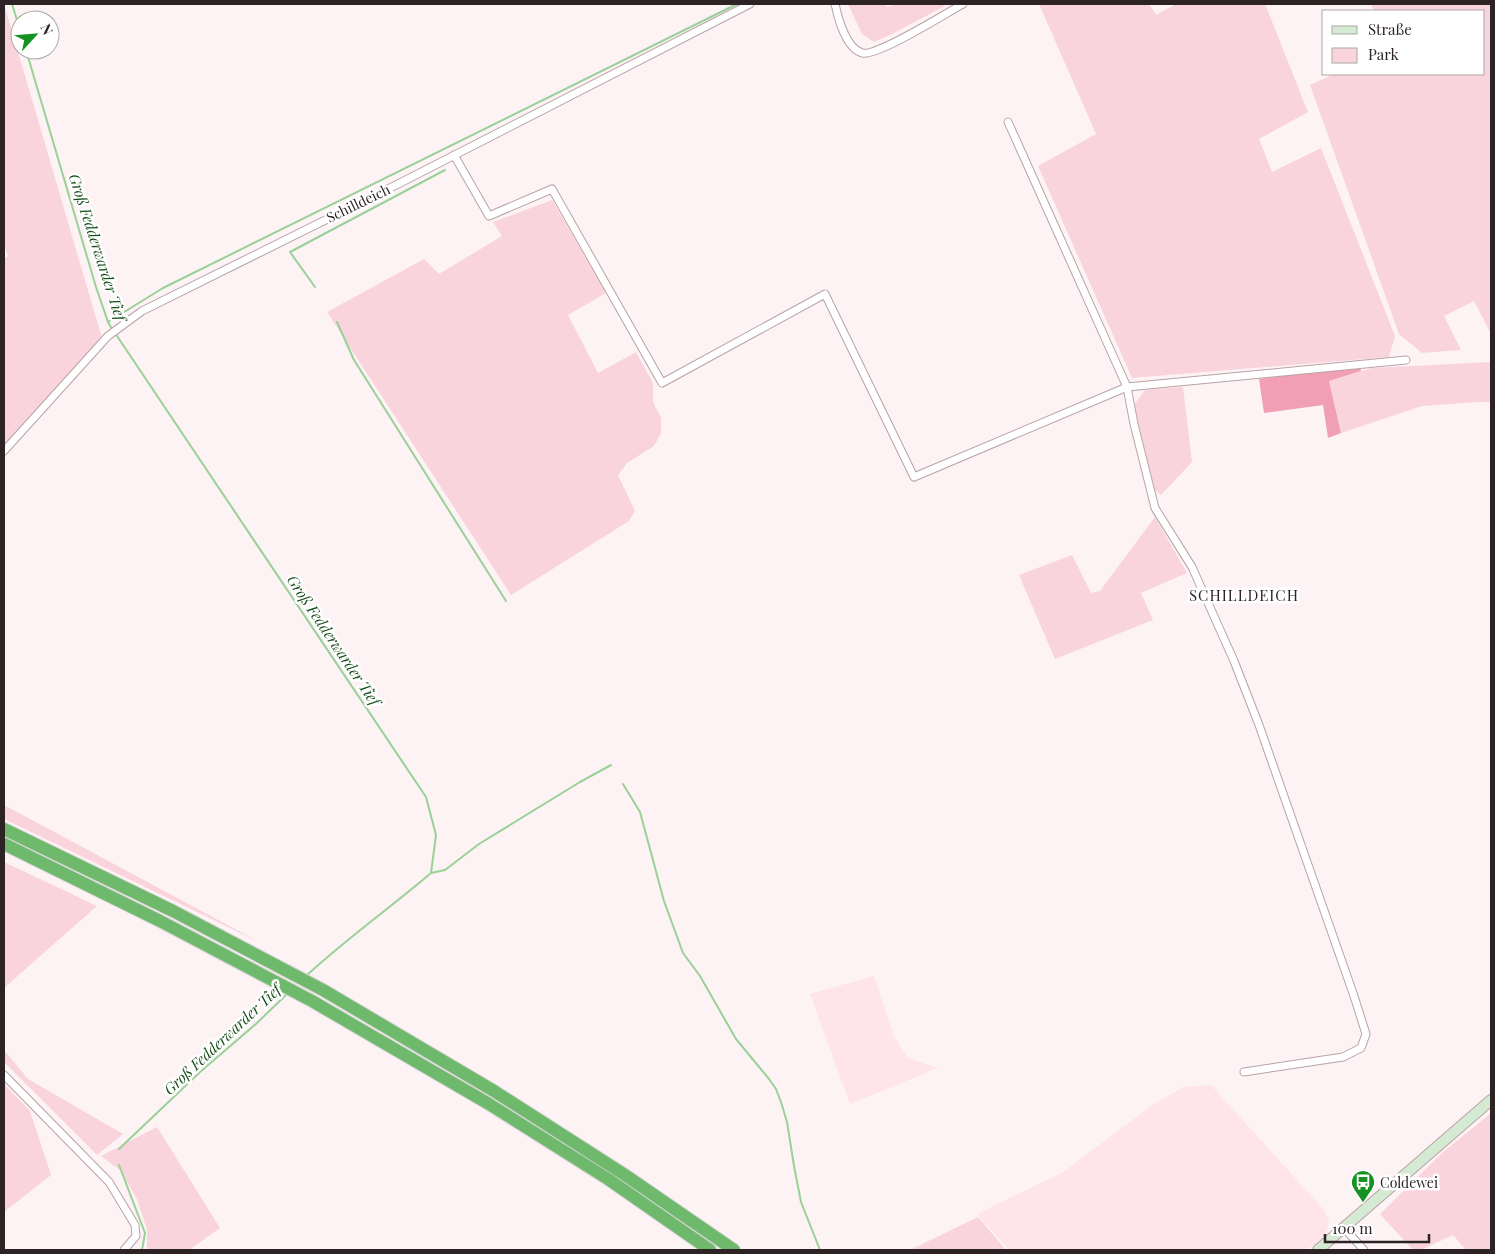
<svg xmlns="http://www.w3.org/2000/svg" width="1495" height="1254" font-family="'Playfair Display',serif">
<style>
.built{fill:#ffe4e9}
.green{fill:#f9d4dc}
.forest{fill:#f1a0b4}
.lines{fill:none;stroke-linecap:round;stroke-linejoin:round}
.stream{stroke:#99d197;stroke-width:2}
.street-casing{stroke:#b9a2a6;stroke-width:9}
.secondary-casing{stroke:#b9a2a6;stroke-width:12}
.highway-casing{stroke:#d5d3d3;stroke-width:14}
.street{stroke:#fff;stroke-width:7}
.secondary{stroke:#d4ead3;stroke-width:10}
.highway{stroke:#6eb96c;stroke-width:12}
.labels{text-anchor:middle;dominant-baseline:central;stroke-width:5;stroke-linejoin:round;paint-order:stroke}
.street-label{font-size:14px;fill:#2d2325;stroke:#fff}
.poi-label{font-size:14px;fill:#2d2325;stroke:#fff;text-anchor:start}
.water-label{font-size:15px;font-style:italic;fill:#154d17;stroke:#fff}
.neighbourhood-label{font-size:15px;letter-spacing:1px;fill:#2d2325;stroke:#fff}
</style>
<rect width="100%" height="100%" fill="#fdf3f5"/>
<g class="built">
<polygon points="874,976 894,1037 908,1058 938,1068 850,1104 810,994"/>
<polygon points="1211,1085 1324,1210 1329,1221 1327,1231 1320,1241 1306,1250 1009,1250 977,1214 1063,1172 1154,1104 1183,1087"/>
</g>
<g class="green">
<polygon points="4,4 102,338 4,448 4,259 8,256 4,246"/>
<polygon points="848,4 885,4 887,7 897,4 944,4 945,6 892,34 874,42 862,34"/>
<polygon points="1039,4 1149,4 1156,15 1176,4 1265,4 1308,112 1259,139 1272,172 1321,148 1395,336 1389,357 1132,378 1038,166 1096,134"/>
<polygon points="1371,4 1491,4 1491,334 1474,301 1444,316 1461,350 1422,353 1399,334 1310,85 1334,74 1484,74 1484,11 1374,11"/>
<polygon points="552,200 606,293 568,315 598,373 636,352 653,383 653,402 661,418 661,433 654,446 627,463 618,475 635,511 629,521 511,595 327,312 424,259 439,274 502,236 493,222"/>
<polygon points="1491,362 1491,402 1479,402 1422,406 1341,433 1329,381 1372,368"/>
<polygon points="1183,387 1192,462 1161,495 1155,490 1134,405 1145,390"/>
<polygon points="1155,517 1187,573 1141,593 1153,620 1055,659 1019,575 1072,555 1091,593 1100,591"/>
<polygon points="4,805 261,943 4,819"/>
<polygon points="4,862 97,906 4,988"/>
<polygon points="4,1050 28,1079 123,1134 97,1155 4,1062"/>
<polygon points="4,1084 30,1111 51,1175 4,1212"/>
<polygon points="1491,1113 1491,1250 1466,1250 1453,1235 1421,1250 1413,1250 1380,1214 1442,1153"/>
<polygon points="157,1127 220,1228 189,1250 147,1250 147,1230 137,1199 120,1170 101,1156"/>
<polygon points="978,1217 1006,1250 910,1250"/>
</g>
<polygon class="forest" points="1360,367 1361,371 1329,381 1341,433 1328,438 1323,405 1264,413 1259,379 1325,370"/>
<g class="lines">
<g class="stream">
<polyline points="12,4 20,30"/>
<polyline points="26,50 96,287 108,322 112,329"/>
<polyline points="315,287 290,252 445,170"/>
<polyline points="108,322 163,288 737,4"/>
<polyline points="337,322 354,360 506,601"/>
<path d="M115,333L426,797L436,835L431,873C390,908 346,939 306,976"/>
<polyline points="623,784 640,812 664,901 683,953 700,976 736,1039 769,1079 776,1089 781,1102 787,1122 794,1166 801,1202 820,1250"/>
<polyline points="431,873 445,870 479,844 580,782 611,765"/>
<polyline points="119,1149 200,1072 257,1023 288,993"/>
<polyline points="119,1165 145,1233 142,1250"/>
</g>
<g class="street-casing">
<g id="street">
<path d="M835,4C838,18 846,48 862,53C877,57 946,13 963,4"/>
<polyline points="1008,122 1127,387 1134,424 1155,508 1192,567 1234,661 1259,725 1354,996 1366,1034 1361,1048 1343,1057 1244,1072"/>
<polyline points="454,155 489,216 552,189 662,383 825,294 914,477 1127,387 1406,360"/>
<polyline points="4,451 108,336 142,311 402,182 750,4"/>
<polyline points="4,1075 109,1182 135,1225 136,1236 124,1250"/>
<polyline points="1344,1228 1364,1250"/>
</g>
</g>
<g class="secondary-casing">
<polyline id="secondary" points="1318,1250 1491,1100"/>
</g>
<g class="highway-casing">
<g id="highway">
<polyline points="4,829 173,911 323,990 494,1091 625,1175 734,1250"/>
<polyline points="4,844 160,921 312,1001 489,1104 608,1179 710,1250"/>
</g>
</g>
<use href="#street" class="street"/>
<use href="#secondary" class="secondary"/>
<use href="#highway" class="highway"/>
</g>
<defs>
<g id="bus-pin" transform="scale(1.25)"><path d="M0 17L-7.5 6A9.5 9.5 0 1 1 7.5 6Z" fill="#159221" stroke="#fff"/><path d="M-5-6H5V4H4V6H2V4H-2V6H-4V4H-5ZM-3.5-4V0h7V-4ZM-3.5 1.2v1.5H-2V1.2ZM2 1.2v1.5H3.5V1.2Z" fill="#fff"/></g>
</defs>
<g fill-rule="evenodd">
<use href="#bus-pin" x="1363" y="1182"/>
</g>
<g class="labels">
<g class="street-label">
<text transform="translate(358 203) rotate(-26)">Schilldeich</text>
</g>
<g class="poi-label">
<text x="1380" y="1182">Coldewei</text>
</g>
<g class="water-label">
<text transform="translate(98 247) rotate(72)">Groß Fedderwarder Tief</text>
<text transform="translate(334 640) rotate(56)">Groß Fedderwarder Tief</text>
<text transform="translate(222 1039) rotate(-43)">Groß Fedderwarder Tief</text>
</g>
<g class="neighbourhood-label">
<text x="1244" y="595">SCHILLDEICH</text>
</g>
</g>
<rect width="1495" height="1254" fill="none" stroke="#2d2325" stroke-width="10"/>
<rect x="1322" y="10" width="162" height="65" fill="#ffffff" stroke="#aba7a8"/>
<rect x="1332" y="26" width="25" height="8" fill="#d4ead3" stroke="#aba7a8"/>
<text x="1368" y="35" font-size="15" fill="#2d2325">Straße</text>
<rect x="1332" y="48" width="25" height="15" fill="#f9d4dc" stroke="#aba7a8"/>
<text x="1368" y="60" font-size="15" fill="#2d2325">Park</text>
<g transform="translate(35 35) rotate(64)"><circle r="24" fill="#ffffff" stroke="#aba7a8"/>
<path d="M0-4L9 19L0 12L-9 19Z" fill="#159221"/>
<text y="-8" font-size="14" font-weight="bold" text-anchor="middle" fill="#2d2325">N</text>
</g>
<path d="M1325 1234v8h104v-8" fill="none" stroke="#2d2325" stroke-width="2.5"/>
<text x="1332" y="1234" font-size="15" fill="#2d2325" stroke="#ffffff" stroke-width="4" paint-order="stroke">100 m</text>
</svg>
